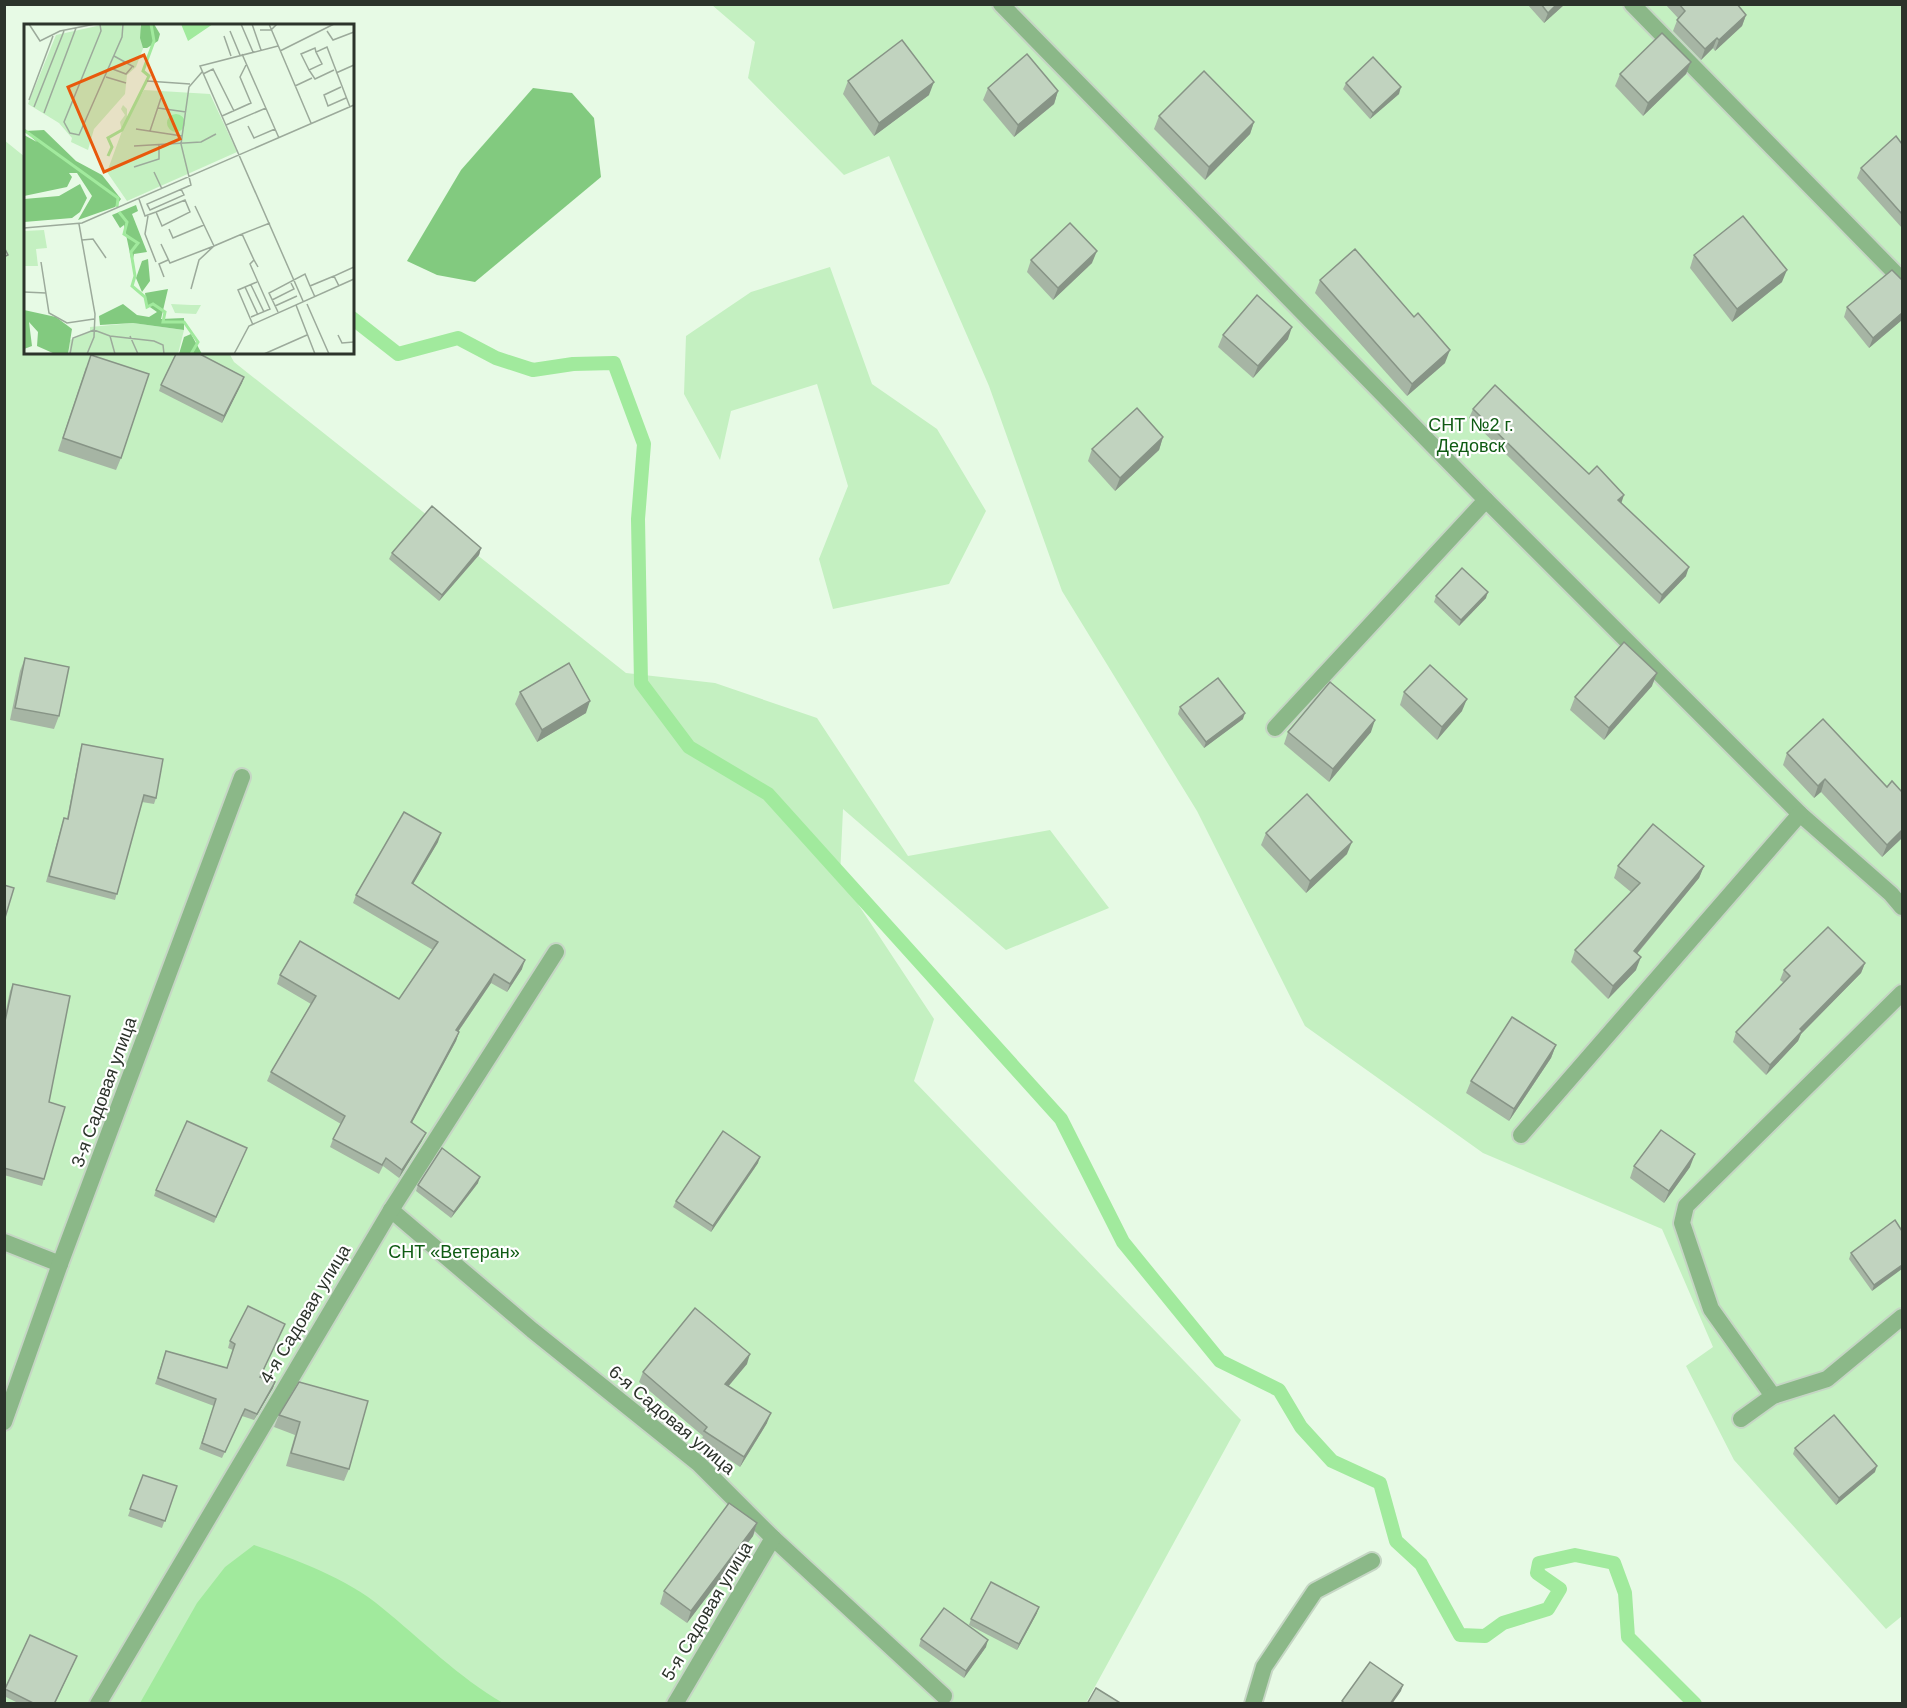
<svg xmlns="http://www.w3.org/2000/svg" width="1907" height="1708" font-family="Helvetica,sans-serif">
<style>
.green{fill:#c4f0c1}
.forest{fill:#82ca7f}
.water{fill:#a1ea9d}
.lines{fill:none;stroke-linecap:round;stroke-linejoin:round}
.stream{stroke:#a1ea9d;stroke-width:14}
.service-casing{stroke:#c5d6c4;stroke-width:20}
.minor-casing{stroke:#c5d6c4;stroke-width:20}
.service{stroke:#8bb888;stroke-width:16}
.minor{stroke:#8bb888;stroke-width:16}
.wall{fill:#a6b5a4}
.shaded-wall{fill:#879486}
.building{fill:#c1d3bf;stroke:#879486;stroke-width:1.5}
.labels{text-anchor:middle;dominant-baseline:central;stroke-width:4.5;stroke-linejoin:round;paint-order:stroke}
.park-label{font-size:18px;fill:#0f5b13;stroke:#fff}
.street-label{font-size:18px;fill:#2c332b;stroke:#fff}
.inset-river{fill:none;stroke:#a1ea9d;stroke-width:3}
.inset-road{fill:none;stroke:#9caa9b;stroke-width:1.5}
.view{fill:#e8590c;fill-opacity:0.15;stroke:#e8590c;stroke-width:3}
.inset-edge{fill:none;stroke:#2c332b;stroke-width:3}
</style>
<rect width="100%" height="100%" fill="#e7fae5"/>
<g class="green">
<polygon points="712,5 1902,5 1902,1616 1886,1629 1734,1460 1686,1366 1713,1347 1662,1229 1483,1153 1305,1026 1197,811 1062,591 989,386 889,156 844,175 748,78 755,42"/>
<polygon points="4,140 25,157 26,352 229,353 234,362 626,673 715,683 817,718 908,856 1050,830 1109,908 1006,950 843,809 840,877 934,1019 914,1081 1241,1420 1086,1703 5,1703"/>
<polygon points="830,267 872,384 937,429 986,511 949,584 833,609 819,559 848,486 817,384 731,411 720,460 684,394 686,336 751,292"/>
</g>
<polygon class="forest" points="533,88 572,93 594,118 601,177 475,282 437,275 407,261 461,170"/>
<path class="water" d="M254,1545C295,1559 348,1579 381,1607C422,1640 458,1677 503,1703H140L197,1603L225,1567Z"/>
<g class="lines">
<polyline class="stream" points="352,318 398,354 458,338 496,358 533,370 573,364 614,363 644,444 638,519 641,683 689,747 768,794 1061,1119 1123,1242 1220,1361 1279,1390 1301,1427 1332,1461 1380,1483 1396,1541 1421,1564 1460,1635 1485,1636 1503,1623 1548,1609 1560,1589 1537,1573 1539,1563 1575,1555 1614,1563 1625,1593 1628,1637 1695,1704"/>
<g class="service-casing">
<g id="service">
<polyline points="1001,4 1486,500 1800,814 1891,894 1902,907"/>
<polyline points="1632,4 1902,280"/>
<polyline points="1275,728 1486,500"/>
<polyline points="1521,1135 1800,814"/>
<polyline points="4,1242 60,1264"/>
<polyline points="1773,1396 1711,1309 1682,1223 1686,1206 1902,993"/>
<polyline points="1741,1419 1773,1396 1827,1379 1902,1317"/>
<polyline points="1253,1704 1264,1667 1315,1591 1372,1561"/>
</g>
</g>
<g class="minor-casing">
<g id="minor">
<polyline points="391,1210 532,1330 699,1464 773,1538 944,1696"/>
<polyline points="4,1422 60,1264 242,777"/>
<polyline points="98,1704 391,1210 556,952"/>
<polyline points="675,1704 773,1538"/>
</g>
</g>
<use href="#service" class="service"/>
<use href="#minor" class="minor"/>
</g>
<g class="wall">
<polygon points="1527,4 1565,4 1544,23"/>
<polygon points="1665,4 1737,4 1746,15 1742,26 1715,51 1713,48 1701,60 1673,31 1678,18"/>
<polygon points="1691,62 1686,74 1643,116 1615,86 1620,74"/>
<polygon points="848,81 929,95 874,136 843,94"/>
<polygon points="1346,83 1399,94 1370,119 1343,89"/>
<polygon points="988,88 1058,91 1054,104 1014,137 983,100"/>
<polygon points="1159,116 1254,122 1250,134 1205,180 1154,129"/>
<polygon points="1902,144 1902,228 1857,178 1861,168"/>
<polygon points="1694,255 1782,282 1732,322 1690,268"/>
<polygon points="1031,260 1092,263 1053,300 1027,272"/>
<polygon points="1320,280 1445,363 1407,396 1315,293"/>
<polygon points="1847,307 1902,320 1869,348 1844,317"/>
<polygon points="1223,335 1288,339 1253,378 1218,347"/>
<polygon points="86,367 121,458 116,470 58,451"/>
<polygon points="244,377 222,423 159,391 161,385"/>
<polygon points="1473,409 1589,474 1621,503 1686,576 1659,604 1469,418"/>
<polygon points="1163,437 1159,450 1115,491 1088,461 1092,449"/>
<polygon points="481,548 479,555 439,601 389,559 392,553"/>
<polygon points="1436,596 1486,598 1459,626 1434,602"/>
<polygon points="25,658 59,716 54,729 10,720 20,671"/>
<polygon points="1652,686 1604,740 1570,710 1575,697"/>
<polygon points="520,692 586,713 537,742 515,704"/>
<polygon points="1404,692 1462,711 1437,740 1400,705"/>
<polygon points="1180,707 1243,719 1204,748 1178,714"/>
<polygon points="1288,732 1371,732 1329,782 1284,744"/>
<polygon points="82,744 156,798 154,804 142,802 115,900 46,882 62,824 64,818 67,819 80,751"/>
<polygon points="1787,753 1902,792 1902,838 1882,857 1821,792 1814,798 1783,765"/>
<polygon points="1266,833 1347,854 1306,893 1261,845"/>
<polygon points="438,842 413,884 522,969 507,992 491,983 458,1032 459,1032 456,1041 412,1122 422,1141 399,1178 383,1166 379,1174 330,1147 333,1139 341,1124 267,1081 271,1072 311,1004 277,984 280,975 399,999 433,950 353,903 356,895"/>
<polygon points="1618,866 1704,866 1699,878 1637,954 1636,970 1608,999 1571,962 1575,950 1631,892 1614,878"/>
<polygon points="1865,963 1861,973 1801,1034 1798,1041 1766,1075 1733,1042 1736,1032 1784,983 1780,980 1784,970"/>
<polygon points="13,984 49,1102 44,1179 42,1186 4,1175 4,1020 10,991"/>
<polygon points="1556,1045 1551,1058 1509,1121 1466,1093 1471,1081"/>
<polygon points="247,1148 214,1223 154,1196 156,1190"/>
<polygon points="758,1163 711,1232 673,1207 676,1201"/>
<polygon points="1634,1166 1690,1167 1664,1203 1630,1178"/>
<polygon points="478,1183 451,1218 416,1191 418,1185"/>
<polygon points="1902,1231 1872,1291 1849,1259 1851,1253"/>
<polygon points="285,1324 260,1378 275,1382 273,1388 254,1420 242,1416 222,1458 199,1449 214,1406 155,1384 166,1351 227,1368 233,1350 228,1348 230,1341"/>
<polygon points="747,1364 728,1386 767,1423 740,1467 701,1441 703,1436 639,1382 643,1372"/>
<polygon points="299,1382 349,1469 344,1481 286,1466 295,1435 274,1427 279,1415"/>
<polygon points="1795,1448 1875,1472 1836,1505 1793,1454"/>
<polygon points="143,1475 177,1486 162,1528 128,1516"/>
<polygon points="757,1523 753,1536 687,1623 660,1604 664,1591"/>
<polygon points="1037,1613 1017,1650 969,1625 971,1619"/>
<polygon points="30,1635 77,1656 55,1704 20,1704 4,1696 4,1690"/>
<polygon points="921,1639 986,1647 964,1678 919,1646"/>
</g>
<g class="shaded-wall">
<polygon points="1557,4 1565,4 1544,23 1548,13"/>
<polygon points="1746,15 1742,26 1715,51 1719,40"/>
<polygon points="1717,38 1713,48 1701,60 1705,49"/>
<polygon points="1691,62 1686,74 1643,116 1648,103"/>
<polygon points="934,82 929,95 874,136 879,123"/>
<polygon points="1401,87 1399,94 1370,119 1373,113"/>
<polygon points="1058,91 1054,104 1014,137 1018,125"/>
<polygon points="1254,122 1250,134 1205,180 1209,167"/>
<polygon points="1097,251 1092,263 1053,300 1058,288"/>
<polygon points="1787,270 1782,282 1732,322 1737,309"/>
<polygon points="1902,313 1902,320 1869,348 1873,338"/>
<polygon points="1292,327 1288,339 1253,378 1258,366"/>
<polygon points="1450,350 1445,363 1407,396 1412,384"/>
<polygon points="244,377 242,383 222,423 224,416"/>
<polygon points="1163,437 1159,450 1115,491 1120,478"/>
<polygon points="1624,495 1621,504 1618,500"/>
<polygon points="481,548 479,555 439,601 442,595"/>
<polygon points="1689,567 1686,576 1659,604 1662,595"/>
<polygon points="1488,592 1486,598 1459,626 1461,620"/>
<polygon points="1657,673 1652,686 1604,740 1609,728"/>
<polygon points="1467,699 1462,711 1437,740 1442,727"/>
<polygon points="590,701 586,713 537,742 542,730"/>
<polygon points="1245,713 1243,719 1204,748 1206,742"/>
<polygon points="1375,720 1371,732 1329,782 1333,769"/>
<polygon points="1825,779 1821,792 1814,798 1818,786"/>
<polygon points="1902,830 1902,838 1882,857 1887,845"/>
<polygon points="441,833 438,842 409,891 412,883"/>
<polygon points="1352,842 1347,854 1306,893 1310,881"/>
<polygon points="1704,866 1699,878 1629,963 1634,951"/>
<polygon points="1641,957 1636,970 1608,999 1613,986"/>
<polygon points="525,960 522,969 507,992 510,984"/>
<polygon points="1865,963 1861,973 1801,1034 1798,1041 1766,1075 1770,1065 1800,1029"/>
<polygon points="494,974 491,983 453,1039 456,1030"/>
<polygon points="459,1032 456,1041 408,1130 411,1122"/>
<polygon points="1556,1045 1551,1058 1509,1121 1514,1109"/>
<polygon points="426,1133 422,1141 399,1178 402,1170"/>
<polygon points="1695,1154 1690,1167 1664,1203 1669,1191"/>
<polygon points="760,1157 758,1163 711,1232 713,1226"/>
<polygon points="480,1177 478,1183 451,1218 454,1212"/>
<polygon points="1902,1265 1902,1269 1872,1291 1874,1285"/>
<polygon points="750,1354 747,1364 722,1394 725,1384"/>
<polygon points="275,1382 273,1388 254,1420 257,1414"/>
<polygon points="771,1413 767,1423 740,1467 744,1457"/>
<polygon points="1877,1466 1875,1472 1836,1505 1839,1498"/>
<polygon points="757,1523 753,1536 687,1623 691,1611"/>
<polygon points="1039,1607 1037,1613 1017,1650 1019,1644"/>
<polygon points="988,1640 986,1647 964,1678 966,1671"/>
<polygon points="1403,1685 1401,1691 1392,1704 1390,1704"/>
</g>
<g class="building">
<polygon points="1541,4 1557,4 1548,13"/>
<polygon points="1679,4 1737,4 1746,15 1719,40 1717,38 1705,49 1677,20 1685,11"/>
<polygon points="1662,33 1691,62 1648,103 1620,74"/>
<polygon points="902,40 934,82 879,123 848,81"/>
<polygon points="1027,54 1058,91 1018,125 988,88"/>
<polygon points="1373,57 1401,87 1373,113 1346,83"/>
<polygon points="1204,71 1254,122 1209,167 1159,116"/>
<polygon points="1896,136 1902,144 1902,214 1861,168"/>
<polygon points="1743,216 1787,270 1737,309 1694,255"/>
<polygon points="1070,223 1097,251 1058,288 1031,260"/>
<polygon points="4,247 8,255 4,257"/>
<polygon points="1355,249 1414,317 1418,313 1450,350 1412,384 1320,280"/>
<polygon points="1892,270 1902,280 1902,313 1873,338 1847,307"/>
<polygon points="1257,295 1292,327 1258,366 1223,335"/>
<polygon points="177,352 196,352 244,377 224,416 161,385"/>
<polygon points="91,355 149,374 121,458 63,438"/>
<polygon points="1495,385 1589,474 1597,466 1624,495 1618,500 1689,567 1662,595 1473,409"/>
<polygon points="1137,408 1163,437 1120,478 1092,449"/>
<polygon points="432,506 481,548 442,595 392,553"/>
<polygon points="1462,568 1488,592 1461,620 1436,596"/>
<polygon points="1624,642 1657,673 1609,728 1575,697"/>
<polygon points="25,658 69,667 59,716 15,708"/>
<polygon points="569,663 590,701 542,730 520,692"/>
<polygon points="1430,665 1467,699 1442,727 1404,692"/>
<polygon points="1218,678 1245,713 1206,742 1180,707"/>
<polygon points="1330,682 1375,720 1333,769 1288,732"/>
<polygon points="1823,719 1887,787 1892,781 1902,792 1902,830 1887,845 1825,779 1818,786 1787,753"/>
<polygon points="82,744 163,759 156,798 144,795 117,894 49,876 64,818 68,819"/>
<polygon points="1307,794 1352,842 1310,881 1266,833"/>
<polygon points="404,812 441,833 412,883 525,960 510,984 494,974 456,1030 459,1032 411,1122 426,1133 402,1170 386,1158 382,1165 333,1139 345,1116 271,1072 316,996 280,975 300,941 399,999 438,942 356,895"/>
<polygon points="1653,824 1704,866 1634,951 1641,957 1613,986 1575,950 1640,883 1618,866"/>
<polygon points="4,885 14,888 4,921"/>
<polygon points="1828,927 1865,963 1800,1029 1802,1031 1770,1065 1736,1032 1790,976 1784,970"/>
<polygon points="13,984 70,996 49,1102 65,1107 44,1179 4,1168 4,1026"/>
<polygon points="1512,1017 1556,1045 1514,1109 1471,1081"/>
<polygon points="187,1121 247,1148 216,1217 156,1190"/>
<polygon points="1661,1130 1695,1154 1669,1191 1634,1166"/>
<polygon points="723,1131 760,1157 713,1226 676,1201"/>
<polygon points="442,1148 480,1177 454,1212 418,1185"/>
<polygon points="1895,1220 1902,1231 1902,1265 1874,1285 1851,1253"/>
<polygon points="248,1306 285,1324 260,1377 275,1382 257,1414 245,1409 225,1452 202,1443 216,1399 158,1378 166,1351 227,1368 235,1344 230,1341"/>
<polygon points="695,1308 750,1354 725,1384 771,1413 744,1457 704,1431 707,1427 643,1372"/>
<polygon points="299,1382 368,1401 349,1469 291,1453 300,1422 279,1415"/>
<polygon points="1834,1415 1877,1466 1839,1498 1795,1448"/>
<polygon points="143,1475 177,1486 165,1521 130,1509"/>
<polygon points="729,1503 757,1523 691,1611 664,1591"/>
<polygon points="991,1582 1039,1607 1019,1644 971,1619"/>
<polygon points="944,1608 988,1640 966,1671 921,1639"/>
<polygon points="30,1635 77,1656 54,1704 35,1704 5,1689"/>
<polygon points="1370,1662 1403,1685 1390,1704 1345,1704 1342,1701"/>
<polygon points="1096,1688 1122,1704 1087,1704"/>
</g>
<g class="labels">
<g class="park-label">
<text x="1471" y="425">СНТ №2 г.<tspan x="1471" dy="21">Дедовск</tspan></text>
<text x="454" y="1252">СНТ «Ветеран»</text>
</g>
<g class="street-label">
<text transform="translate(104 1092) rotate(-70)">3-я Садовая улица</text>
<text transform="translate(305 1314) rotate(-59)">4-я Садовая улица</text>
<text transform="translate(672 1420) rotate(40)">6-я Садовая улица</text>
<text transform="translate(707 1611) rotate(-59)">5-я Садовая улица</text>
</g>
</g>
<g transform="translate(24 24)">
<rect width="330" height="330" fill="#e7fae5"/>
<path d="M82,0H116L120,22L112,43L103,51L101,70L70,105L64,126L47,118L48,114L35,99L4,80L32,11ZM120,66L186,70L213,128L103,177L83,148L98,107L96,98L101,91L97,85L99,81L103,85V94ZM20,206L23,224L12,225L14,242H0V207ZM147,280L167,281H177L172,290L151,289ZM109,299L160,306L154,330H45L46,316L66,308V303Z" fill="#c4f0c1"/>
<path d="M117,0H130L136,10L134,17L123,24H119L116,14ZM20,106L52,137L78,151L97,175L91,183L54,196L68,172L53,149H45L48,153L43,163L0,172V111L13,118L1,107ZM56,160L63,174L56,188L48,194L0,198V175L35,172ZM112,181L114,187L108,190L123,228L110,230L108,239L100,201L96,204L88,191ZM124,235L126,257L118,268L112,254L118,237ZM144,265L137,295L160,294V306L109,299L76,301L75,292L99,280L113,291L125,293L133,288L123,281L121,269ZM0,286L32,293L48,305L44,330H31L13,322L14,308L5,298L8,322L0,325ZM167,310L178,330H155L160,313Z" fill="#82ca7f"/>
<path d="M157,0H189L164,17ZM143 99a9 9 0 1 1 18 0a9 9 0 1 1-18 0Z" fill="#a1ea9d"/>
<path class="inset-river" d="M0,106L94,174L93,183M84,132L88,123L84,114L98,106L125,52L119,47L130,17L127,0M95,188L103,198L100,210L114,219L107,228L111,252L108,262L121,273L123,283L129,280L141,288L139,298H160L174,318L167,330"/>
<path class="inset-road" d="M5,0L16,17L36,7L71,0M76,0L77,7L40,98L46,109L55,111L98,13L99,0M217,0L229,28M228,0L237,26M245,0L287,99M236,6H247L253,0M206,7L216,31M303,7L309,16L330,8M200,12L207,32M254,22L176,42L279,277M256,27L310,0M218,30L255,114M90,32L110,43M86,44L102,50L108,43M285,46L277,30L291,24L292,28M310,46L291,55L285,46L298,40L292,28L303,23L326,83M312,49L330,41M179,50L189,45L210,87M82,53L102,59M123,57L166,60M271,62L288,54M317,63L300,71L304,82L322,74M5,76L29,12M10,83L40,7M134,84L162,88M20,89L52,4M198,92L227,79L216,53L222,41M202,101L242,84M224,102L230,114L251,105M112,105L158,112M126,107L137,74M110,122L177,118L192,110M110,143L135,135V121M130,148L138,165M157,165L160,171L126,186L123,180L167,161L157,120L165,63L178,48M115,175L121,192L132,188L138,202L166,188L161,176L132,188M124,192L121,210L132,238M55,200L71,290L70,313L63,330M0,204L58,199L330,81M145,205L149,214L180,201M218,210L246,199M58,216L69,215L82,234M137,220L146,239L190,222L171,182M17,238L25,289L43,299L70,295M140,253L135,240L144,236M227,261L240,288M315,262L310,252L330,243M221,263L234,291M167,265L175,236L190,222L218,210L230,236M0,268L22,269M291,273L286,262L310,252M248,276L270,265L267,259M283,280L305,330M272,281L291,330M251,282L273,272M254,288L245,269L281,250L286,262M227,293L246,285L226,240L230,236L234,243M229,301L214,266L233,258M70,306L86,312L130,317L139,321L140,330M314,311L318,319L330,318M86,312L91,330M106,312L114,330M46,330L49,314L70,306M210,330L225,302L330,255M240,330L283,311"/>
<path class="view" d="M120,31L156,115L80,148L44,63Z"/>
<rect width="330" height="330" class="inset-edge"/>
</g>
<rect width="1907" height="1708" fill="none" stroke="#2c332b" stroke-width="12"/>
</svg>
